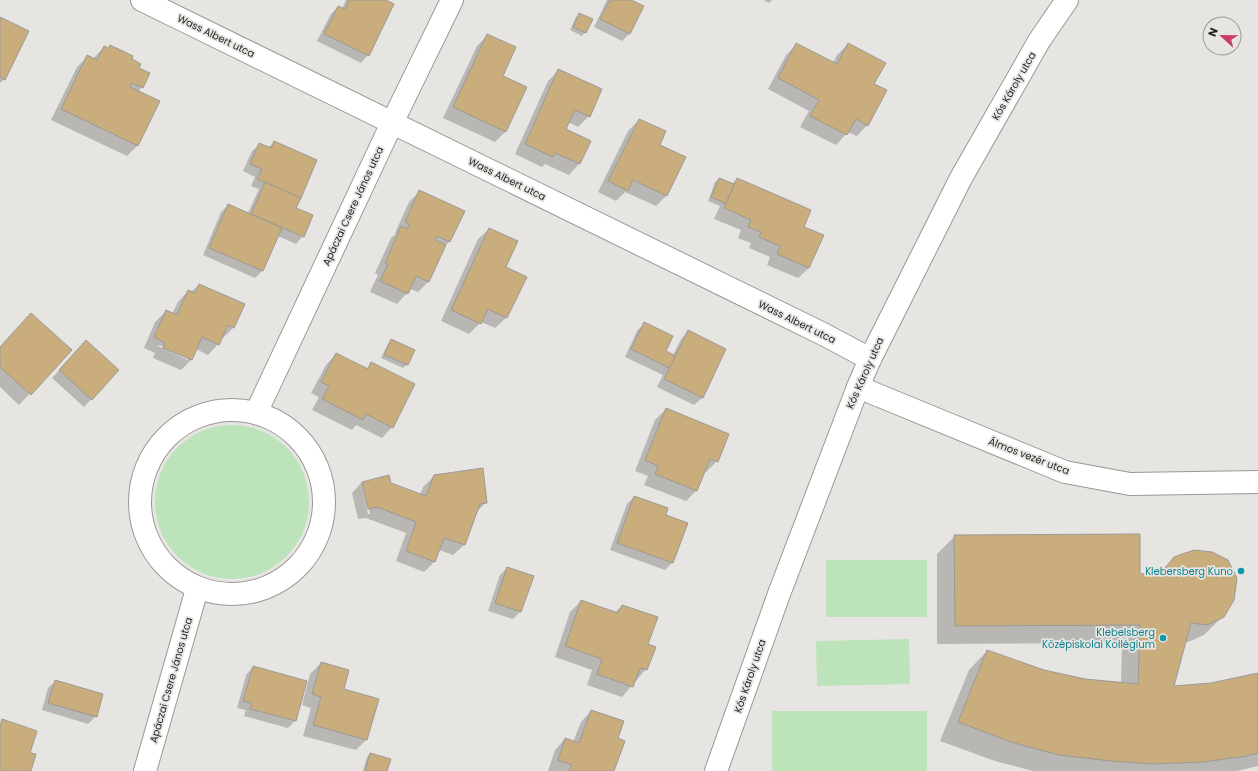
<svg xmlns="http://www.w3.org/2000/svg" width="1258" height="771" font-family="Poppins,sans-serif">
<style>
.green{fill:#bde3ba}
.shadow{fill:#0003;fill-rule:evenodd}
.building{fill:#c9ad7d;stroke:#9b9996}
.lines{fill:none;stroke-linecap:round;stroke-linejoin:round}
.minor-casing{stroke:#9a9895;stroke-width:24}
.minor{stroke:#fff;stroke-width:22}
.culture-dot{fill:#0f9aa8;stroke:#e7e5e2;stroke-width:1.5}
.labels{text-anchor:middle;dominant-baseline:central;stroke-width:3.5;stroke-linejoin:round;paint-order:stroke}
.street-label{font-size:10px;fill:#252423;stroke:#e7e5e2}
.culture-label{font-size:10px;fill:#0d838f;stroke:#e7e5e2;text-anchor:end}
</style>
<rect width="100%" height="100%" fill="#e7e5e2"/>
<g class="green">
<circle cx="232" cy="502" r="77"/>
<rect x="826" y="560" width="101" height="57"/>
<polygon points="909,639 910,684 817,686 816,641"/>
<rect x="772" y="711" width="155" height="60"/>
</g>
<g class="shadow">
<polygon points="346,0 387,0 368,55 361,63 317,41 331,14 338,7 342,9"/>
<polygon points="607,0 629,0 642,7 629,34 622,41 594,27"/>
<polygon points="764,0 772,0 769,3"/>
<polygon points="580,14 585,32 582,36 570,30 576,17"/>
<polygon points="0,18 4,79 0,83"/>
<polygon points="488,35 501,76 506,131 495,142 443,118 477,46"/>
<polygon points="797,44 833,63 837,55 848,44 873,84 867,125 857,136 848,132 836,145 800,127 809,111 768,89 786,55"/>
<polygon points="110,46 130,60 138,69 142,87 138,92 138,145 127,156 51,120 77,67 87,57 93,59 104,47 108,49"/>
<polygon points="559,70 589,116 578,127 568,122 565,130 589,141 579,164 569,175 545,164 542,167 515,154 548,81"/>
<polygon points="639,120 658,145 666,196 656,206 625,192 616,201 598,192 628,131"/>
<polygon points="274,142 303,236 296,244 278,236 262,271 255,278 203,255 221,212 229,205 248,213 259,189 251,186 255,177 243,171 252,151 260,144 268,148"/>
<polygon points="719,179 732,184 737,179 803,227 809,268 798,278 767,265 770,257 749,248 751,243 738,238 741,230 714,219 720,206 708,201 715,182"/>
<polygon points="419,192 449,242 445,246 428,282 418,292 410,289 407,293 397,304 370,292 378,275 375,273 391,238 396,234 395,233 409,202"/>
<polygon points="489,229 505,268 525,277 506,318 495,328 481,322 469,334 441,321 478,239"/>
<path d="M199,285L244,304L233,328L223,338H221L218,344L208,355L196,349L191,360L181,370L153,358L155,353L144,348L155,322L166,311L172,314L178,302L188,291L191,292ZM159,345L188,357V360L158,346Z"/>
<polygon points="645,323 665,351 673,355 681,339 688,332 725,350 702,398 694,405 657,387 663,375 625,357 637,331"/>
<polygon points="391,341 413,350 407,365 403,368 381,358 388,344"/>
<polygon points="0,348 70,350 19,405 0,387"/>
<polygon points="79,349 117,371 84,407 52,378"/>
<polygon points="336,354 366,369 372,363 392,427 382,438 356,425 352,430 312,410 319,397 311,393 326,365"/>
<polygon points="666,409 717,461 706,472 704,471 696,491 686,501 644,485 648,476 635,471 655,420"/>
<path d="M434,476L486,502L476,513L464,545L453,555L439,550L435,561L424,572L396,561L406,533L366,518L358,519L352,493L362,482L390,484L420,495L423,487ZM363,489H365L370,514H368Z"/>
<polygon points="634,497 672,563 665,570 610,550 627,504"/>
<polygon points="955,536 1139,576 1158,574 1174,558 1223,616 1204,635 1188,642 1185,642 1173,687 1211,684 1258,674 1258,766 1237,771 1033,771 995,761 940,741 969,670 987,651 1044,671 1085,680 1121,683 1122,643 937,644 937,554"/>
<polygon points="507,568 532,576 520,612 513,619 488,611 500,575"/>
<polygon points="581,601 614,613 622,606 647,645 646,669 622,697 587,685 592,670 555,657 570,612"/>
<polygon points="321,663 343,690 366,740 356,750 303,736 311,708 302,705 310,674"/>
<polygon points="253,667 306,682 295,721 288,728 244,716 246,710 237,708 246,675"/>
<polygon points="56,681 96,716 88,724 42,710 48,688"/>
<polygon points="591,711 613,771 548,771 555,750 565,739 573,742 581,722"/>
<polygon points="370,754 386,771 363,771 367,757"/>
</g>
<g class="building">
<polygon points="349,0 386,0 394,4 369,56 324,34 338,6 345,9"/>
<polygon points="610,0 631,0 644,6 630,34 600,19"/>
<polygon points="579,13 593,19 586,33 573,27"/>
<polygon points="0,17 29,31 5,80 0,77"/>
<polygon points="487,34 516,47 503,76 527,87 506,132 453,107"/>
<polygon points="796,43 837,64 848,43 886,63 874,84 887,90 868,126 856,119 847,135 810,116 819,100 778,78"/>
<polygon points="110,45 133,56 132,59 141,64 139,68 150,73 143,88 132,83 130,87 160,101 138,146 61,109 87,55 97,60 104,46 109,48"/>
<polygon points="558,69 602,89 590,117 575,110 566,129 591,141 580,164 555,153 553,157 525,144"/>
<polygon points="639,119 666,131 660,145 686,157 667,196 633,180 628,191 608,181"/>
<polygon points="274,141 317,160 301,198 257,179 262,169 250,164 259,143 271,148"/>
<polygon points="719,178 734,184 726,204 711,197"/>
<polygon points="737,178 811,210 804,227 824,235 809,268 777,254 780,246 759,237 761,232 748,227 751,220 724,208"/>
<polygon points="265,182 301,198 296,208 313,215 304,237 251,214"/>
<polygon points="419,190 465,211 450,242 437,236 435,240 446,245 429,282 416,276 408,294 380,281 388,264 385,263 401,226 407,229 409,224 405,222"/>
<polygon points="228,204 282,228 263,271 209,248"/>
<polygon points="489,228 518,241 506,267 527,277 507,318 488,309 481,324 451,310"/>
<polygon points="199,284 245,304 234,328 228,325 219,345 202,337 192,360 163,348 165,343 154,337 166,310 177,315 188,290 195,293"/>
<polygon points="31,313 72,350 31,395 0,367 0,347"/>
<polygon points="644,322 673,336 666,351 676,356 669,368 631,349"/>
<polygon points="688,330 726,349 703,398 664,379"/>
<polygon points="391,339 415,350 408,365 384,355"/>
<polygon points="86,340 119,370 92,400 59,370"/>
<polygon points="336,353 368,369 371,362 415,384 393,428 366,414 363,420 322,399 329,386 321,382"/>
<polygon points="666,408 729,434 718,462 710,459 697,491 655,474 658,466 645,460"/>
<polygon points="483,468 487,503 480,504 465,545 444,538 435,562 406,551 416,522 377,507 368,509 362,482 389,475 391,483 426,496 434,475"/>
<polygon points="634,496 668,508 666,515 688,523 673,563 617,543"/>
<polygon points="1140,534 1140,574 1161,573 1174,557 1194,550 1212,552 1228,560 1237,578 1234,600 1224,617 1207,625 1191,623 1174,686 1211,683 1258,673 1258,753 1247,756 1203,762 1152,764 1111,761 1059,755 1014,743 958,722 987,650 1044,670 1085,679 1138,684 1140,625 955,626 954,535"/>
<polygon points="507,567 534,576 521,612 495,603"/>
<polygon points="581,600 618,613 622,605 658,617 648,644 656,647 647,670 640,668 633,687 597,674 602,659 565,646"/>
<polygon points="321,662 349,670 344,689 379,699 367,740 313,725 321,697 312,694"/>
<polygon points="253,666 307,681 296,721 250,709 252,703 243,701"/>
<polygon points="55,680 103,694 97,717 48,703"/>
<polygon points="591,710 624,721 618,738 625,741 614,771 569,771 572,765 558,760 565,738 579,743"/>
<polygon points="2,719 37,731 30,753 36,754 31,771 0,771 0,726"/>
<polygon points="370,753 391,759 387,771 365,771"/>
</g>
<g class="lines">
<g class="minor-casing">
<g id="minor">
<polyline points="142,0 825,335 870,359"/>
<polyline points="858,387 1065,472 1130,484 1258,482"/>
<circle cx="232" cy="502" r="92"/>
<polyline points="256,413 392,123 452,0"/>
<polyline points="145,771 197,589"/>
<polyline points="716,771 779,594 858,387 870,359 961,178 1039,41 1067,0"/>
</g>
</g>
<use href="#minor" class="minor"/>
</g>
<g class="culture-dot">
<circle cx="1241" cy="571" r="4"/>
<circle cx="1163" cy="638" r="4"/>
</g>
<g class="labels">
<g class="street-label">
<text transform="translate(216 36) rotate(26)">Wass Albert utca</text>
<text transform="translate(1014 86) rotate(-60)">Kós Károly utca</text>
<text transform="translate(507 179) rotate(26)">Wass Albert utca</text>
<text transform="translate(353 206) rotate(-65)">Apáczai Csere János utca</text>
<text transform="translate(797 322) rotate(26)">Wass Albert utca</text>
<text transform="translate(865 373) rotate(-66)">Kós Károly utca</text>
<text transform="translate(1029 456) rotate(21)">Álmos vezér utca</text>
<text transform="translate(750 676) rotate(-71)">Kós Károly utca</text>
<text transform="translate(171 680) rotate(-74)">Apáczai Csere János utca</text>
</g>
<g class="culture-label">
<text x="1233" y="571">Klebersberg Kuno</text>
<text x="1155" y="632">Klebelsberg<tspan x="1155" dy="12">Középiskolai Kollégium</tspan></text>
</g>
</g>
<g transform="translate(1222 36) rotate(292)"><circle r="19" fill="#e7e5e2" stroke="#999896"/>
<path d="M0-3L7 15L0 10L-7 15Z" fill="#ca3d6b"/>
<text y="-6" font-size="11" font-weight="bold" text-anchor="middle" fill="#252423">N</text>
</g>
</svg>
